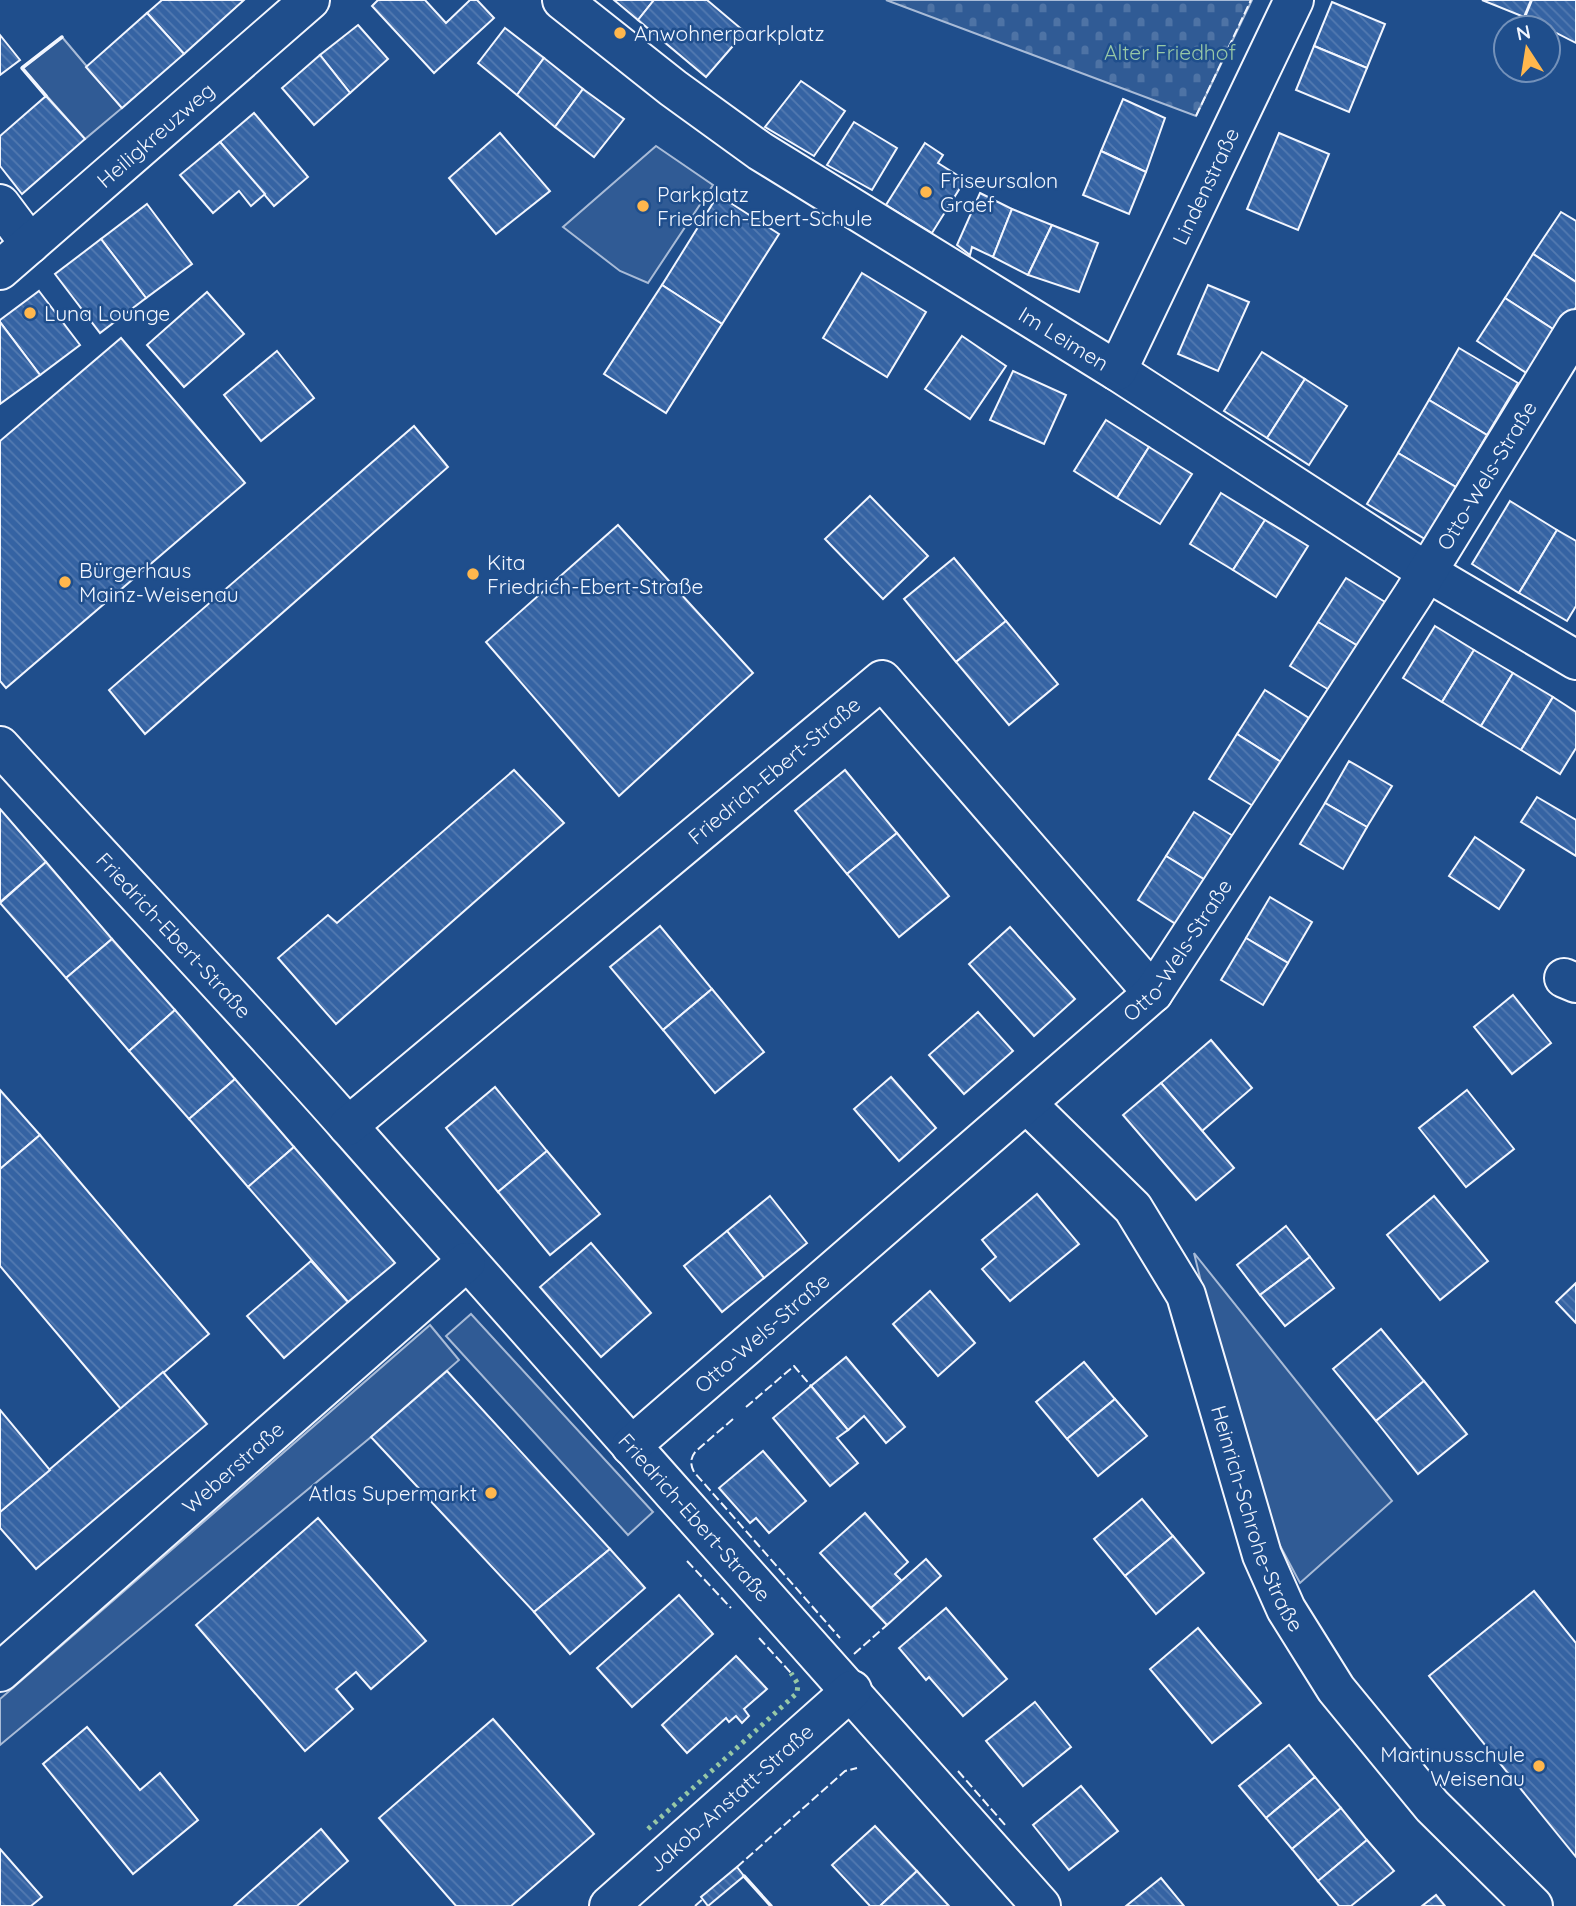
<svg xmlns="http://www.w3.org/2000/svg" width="1576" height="1906" font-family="Quicksand,sans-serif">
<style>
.cemetery{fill:url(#cemetery-stones);stroke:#a8bbd7;stroke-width:2}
.built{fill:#305b95;stroke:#a8bbd7;stroke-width:2}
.building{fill:url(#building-back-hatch);stroke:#f2f6ff;stroke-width:2}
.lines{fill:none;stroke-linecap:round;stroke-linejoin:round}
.minor-casing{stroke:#f2f6ff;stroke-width:42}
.minor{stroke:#1f4e8c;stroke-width:38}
.hedge{stroke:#97c8a6;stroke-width:5;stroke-dasharray:3.5 5;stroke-linecap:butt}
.fence{stroke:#f2f6ff;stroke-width:2;stroke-dasharray:9 3.5;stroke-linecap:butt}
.wall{stroke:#f2f6ff;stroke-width:3.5}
.poi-dot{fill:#ffb74d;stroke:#1f4e8c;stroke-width:2.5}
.labels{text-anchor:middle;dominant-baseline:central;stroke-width:5;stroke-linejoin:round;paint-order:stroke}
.poi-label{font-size:21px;fill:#f2f6ff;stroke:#1f4e8c;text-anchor:start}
.park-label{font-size:21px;fill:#97c8a6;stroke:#1f4e8c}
.street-label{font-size:21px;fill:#f2f6ff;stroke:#1f4e8c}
</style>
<defs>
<pattern id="cemetery-stones" width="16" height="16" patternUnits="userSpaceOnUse" patternTransform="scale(1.75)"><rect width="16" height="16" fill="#305b95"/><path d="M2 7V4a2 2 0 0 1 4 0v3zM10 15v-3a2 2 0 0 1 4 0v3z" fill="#4e73a5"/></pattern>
<pattern id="building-back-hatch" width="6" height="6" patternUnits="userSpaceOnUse" patternTransform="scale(1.75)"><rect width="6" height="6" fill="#3563a3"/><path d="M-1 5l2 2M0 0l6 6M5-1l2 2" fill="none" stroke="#537ab1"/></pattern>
</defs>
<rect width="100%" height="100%" fill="#1f4e8c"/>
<polygon class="cemetery" points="886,0 1252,0 1196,116"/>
<g class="built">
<polygon points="62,37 122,108 85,139 22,68"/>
<polygon points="656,146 713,185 648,283 620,271 563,227"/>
<polygon points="1194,1253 1392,1501 1300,1583 1252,1493"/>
<polygon points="471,1314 653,1512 628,1535 446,1336"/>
<polygon points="430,1325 459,1360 371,1437 0,1745 0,1699"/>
</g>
<g class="building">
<polygon points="162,0 244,0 184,54 147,13"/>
<polygon points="378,0 425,0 446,23 470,0 477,0 494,18 434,73 372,6"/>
<polygon points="614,0 654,0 638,20"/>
<polygon points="654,0 707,0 745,32 706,77 638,20"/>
<polygon points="1482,0 1531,0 1524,17"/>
<polygon points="1532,0 1576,0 1576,43 1525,17"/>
<polygon points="1332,2 1385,24 1367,68 1314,46"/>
<polygon points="147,13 184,54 122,108 86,67"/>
<polygon points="358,25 388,59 350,93 320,55"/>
<polygon points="505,28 544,58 517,95 478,63"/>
<polygon points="0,35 20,60 0,75"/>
<polygon points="1314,46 1367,68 1349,112 1296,90"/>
<polygon points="320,55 350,93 314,125 282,88"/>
<polygon points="544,58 583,89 555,127 517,95"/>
<polygon points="801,81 845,111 814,156 765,127"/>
<polygon points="583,89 624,119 594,157 555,127"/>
<polygon points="46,96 85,139 22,194 0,166 0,136"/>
<polygon points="1123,99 1165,118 1146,172 1101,151"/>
<polygon points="254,113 308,177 274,206 220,142"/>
<polygon points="854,122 897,148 872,190 827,165"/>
<polygon points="500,133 550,191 496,234 449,178"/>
<polygon points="1279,133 1329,154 1298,230 1247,209"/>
<polygon points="220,142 265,194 251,206 239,191 213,213 180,175"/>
<polygon points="925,143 943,155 938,163 965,180 932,233 886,205"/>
<polygon points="1101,151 1146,172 1129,214 1083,195"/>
<polygon points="980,193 1012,209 993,257 972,247 970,255 957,245"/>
<polygon points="718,195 779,234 722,324 662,285"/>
<polygon points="147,204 192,264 146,298 101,239"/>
<polygon points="1012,209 1052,225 1028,275 993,257"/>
<polygon points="1561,212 1576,221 1576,282 1533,254"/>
<polygon points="1052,225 1098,243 1079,292 1028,275"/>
<polygon points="101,239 146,298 100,333 55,274"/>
<polygon points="1533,254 1576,282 1576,307 1559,333 1505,298"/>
<polygon points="862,273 926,312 887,377 823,338"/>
<polygon points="662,285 722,324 666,413 604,374"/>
<polygon points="1208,285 1249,302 1218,371 1178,354"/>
<polygon points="39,291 80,345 40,375 0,322 0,320"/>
<polygon points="207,292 244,334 184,387 147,345"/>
<polygon points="1505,298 1559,333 1531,376 1477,341"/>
<polygon points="0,322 40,375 0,404"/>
<polygon points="962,336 1006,366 970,419 925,389"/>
<polygon points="121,338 245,483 6,688 0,681 0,441"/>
<polygon points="1459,348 1518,383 1487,435 1429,400"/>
<polygon points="277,351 314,398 261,441 224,395"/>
<polygon points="1262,352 1305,379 1267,438 1224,411"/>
<polygon points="1013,371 1066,395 1044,444 990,420"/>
<polygon points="1305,379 1347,406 1309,465 1267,438"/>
<polygon points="1429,400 1487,435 1456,487 1398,453"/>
<polygon points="1106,420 1149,447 1117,498 1074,471"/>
<polygon points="414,426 448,467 145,734 109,690"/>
<polygon points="1149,447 1192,474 1160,524 1117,498"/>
<polygon points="1398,453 1456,487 1425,539 1367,504"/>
<polygon points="1221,493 1265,520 1233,570 1190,544"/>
<polygon points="870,496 928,556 883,599 825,539"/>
<polygon points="1510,501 1557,530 1519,593 1472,564"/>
<polygon points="1265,520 1308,546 1276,597 1233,570"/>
<polygon points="618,525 753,673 619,796 486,642"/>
<polygon points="1557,530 1576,541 1576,606 1567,621 1519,593"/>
<polygon points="954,558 1006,621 956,662 904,599"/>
<polygon points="1346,578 1390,605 1363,649 1318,622"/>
<polygon points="1006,621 1058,684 1009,725 956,662"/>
<polygon points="1318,622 1363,649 1334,693 1290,666"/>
<polygon points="1435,626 1474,650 1442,702 1403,678"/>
<polygon points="1474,650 1513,673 1481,726 1442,702"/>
<polygon points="1513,673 1553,697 1521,750 1481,726"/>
<polygon points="1265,690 1309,718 1281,762 1237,734"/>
<polygon points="1553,697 1576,712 1576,748 1560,774 1521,750"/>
<polygon points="1237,734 1281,762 1253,806 1209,779"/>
<polygon points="1349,761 1392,786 1367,827 1325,803"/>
<polygon points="514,770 564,823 336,1024 278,958 328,915 337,923"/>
<polygon points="845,770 897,833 847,874 795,811"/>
<polygon points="1537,797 1576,820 1576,856 1521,822"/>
<polygon points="1325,803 1367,827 1343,869 1300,844"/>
<polygon points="0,809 46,862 0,902"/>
<polygon points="1194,812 1238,839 1210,883 1166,856"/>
<polygon points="897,833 949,896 899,937 847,874"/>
<polygon points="1475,837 1524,870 1499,909 1449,876"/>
<polygon points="1166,856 1210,883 1182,928 1138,900"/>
<polygon points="46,862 112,939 66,978 0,903"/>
<polygon points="1270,897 1312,922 1288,963 1246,938"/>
<polygon points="660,926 712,989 663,1030 610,967"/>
<polygon points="1010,927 1075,999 1034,1036 969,964"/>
<polygon points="1246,938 1288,963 1263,1005 1221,980"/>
<polygon points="112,939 175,1010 129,1051 66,978"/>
<polygon points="712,989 764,1052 715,1093 663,1030"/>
<polygon points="1513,995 1551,1043 1512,1074 1474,1027"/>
<polygon points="175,1010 235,1079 189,1119 129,1051"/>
<polygon points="978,1012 1013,1051 964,1094 929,1055"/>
<polygon points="1211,1040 1252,1088 1202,1131 1161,1083"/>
<polygon points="891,1077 936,1128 899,1161 854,1109"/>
<polygon points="235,1079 294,1147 248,1187 189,1119"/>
<polygon points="1161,1083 1234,1168 1196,1200 1123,1115"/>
<polygon points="495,1087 547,1151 498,1192 446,1128"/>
<polygon points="0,1090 40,1135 0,1169"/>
<polygon points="1467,1090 1514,1149 1466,1187 1419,1128"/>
<polygon points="40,1135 209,1334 121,1409 0,1266 0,1169"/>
<polygon points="294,1147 395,1263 348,1302 248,1187"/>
<polygon points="547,1151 600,1214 550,1255 498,1192"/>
<polygon points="1037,1194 1079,1244 1010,1301 982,1269 996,1257 982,1240"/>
<polygon points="770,1196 807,1243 764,1278 727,1231"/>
<polygon points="1434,1196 1488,1261 1440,1300 1387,1235"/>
<polygon points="1286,1226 1310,1257 1260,1295 1237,1265"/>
<polygon points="727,1231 764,1278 722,1312 684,1266"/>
<polygon points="591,1243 651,1313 601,1357 540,1287"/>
<polygon points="1310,1257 1334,1288 1285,1326 1260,1295"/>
<polygon points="311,1261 348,1302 284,1358 247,1316"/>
<polygon points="1576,1283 1576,1323 1556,1302"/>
<polygon points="930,1291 975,1343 938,1376 893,1324"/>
<polygon points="1381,1329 1424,1381 1376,1421 1333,1369"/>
<polygon points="846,1357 905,1427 886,1443 864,1416 848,1430 811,1386"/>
<polygon points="1084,1362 1115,1399 1067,1439 1036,1402"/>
<polygon points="447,1371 610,1549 534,1612 371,1437"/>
<polygon points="163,1372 207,1424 36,1569 0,1528 0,1512"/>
<polygon points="1424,1381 1467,1434 1418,1474 1376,1421"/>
<polygon points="811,1386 848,1430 837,1438 858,1463 830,1486 773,1418"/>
<polygon points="1115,1399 1147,1436 1098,1476 1067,1439"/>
<polygon points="0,1410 50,1470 0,1512"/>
<polygon points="763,1451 806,1501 769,1533 756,1518 750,1523 719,1488"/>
<polygon points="1142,1499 1173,1536 1125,1576 1094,1539"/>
<polygon points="865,1513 908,1562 895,1574 902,1581 871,1608 820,1553"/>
<polygon points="318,1518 426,1641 371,1689 356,1672 336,1689 353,1709 305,1751 196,1625"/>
<polygon points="1173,1536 1204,1573 1156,1614 1125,1576"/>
<polygon points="610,1549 645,1588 570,1654 534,1612"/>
<polygon points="926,1559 941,1576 887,1625 871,1608"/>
<polygon points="1534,1591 1576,1643 1576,1857 1429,1676"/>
<polygon points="679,1595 713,1634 632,1707 597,1668"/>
<polygon points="946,1608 1007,1679 963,1716 929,1677 926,1680 899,1648"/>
<polygon points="1198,1628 1261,1703 1212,1743 1150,1669"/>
<polygon points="736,1656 767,1689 744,1709 749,1716 742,1723 736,1716 729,1722 726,1718 687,1753 662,1725"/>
<polygon points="1035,1702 1071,1747 1023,1786 986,1741"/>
<polygon points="493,1719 594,1834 511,1906 456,1906 379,1818"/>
<polygon points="87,1727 140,1790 160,1773 198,1820 133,1874 43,1764"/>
<polygon points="1289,1745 1315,1777 1266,1818 1239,1786"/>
<polygon points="1315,1777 1341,1808 1292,1849 1266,1818"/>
<polygon points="1081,1786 1118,1831 1069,1870 1033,1825"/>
<polygon points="1341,1808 1367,1840 1318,1881 1292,1849"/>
<polygon points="875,1826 917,1871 880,1906 870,1906 832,1865"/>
<polygon points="321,1829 348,1861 297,1906 234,1906"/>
<polygon points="1367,1840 1394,1871 1351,1906 1339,1906 1318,1881"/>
<polygon points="0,1849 42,1897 31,1906 0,1906"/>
<polygon points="737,1867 744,1876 708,1906 701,1897"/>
<polygon points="917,1871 949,1906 880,1906"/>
<polygon points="1161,1878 1184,1906 1126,1906"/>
<polygon points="1436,1895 1445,1906 1422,1906"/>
</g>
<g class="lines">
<g class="minor-casing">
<g id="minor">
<path id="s1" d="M562,0L673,88L760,151L1117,371L1427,572L1576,660"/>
<polyline points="0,204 30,244"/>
<path id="s2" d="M0,270L310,0"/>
<path id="s3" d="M1117,371L1294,0"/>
<path id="s4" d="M0,746C116,874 235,998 349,1127C579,1387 810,1647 1041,1906"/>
<polyline points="1564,978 1576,983"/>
<path id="s5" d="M1027,1104L1133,1208L1186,1295L1262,1555L1286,1609L1336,1689L1432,1806L1533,1906"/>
<path id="s6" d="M348,1126L882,680L1153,993"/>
<path id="s7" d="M631,1446L1153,993L1413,595L1576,329"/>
<path id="s8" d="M0,1672L466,1262"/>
<path id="s9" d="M609,1906L852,1690"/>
</g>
</g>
<use href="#minor" class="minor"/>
<polyline class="hedge" points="648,1829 797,1693 798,1684 791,1673"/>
<g class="fence">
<polyline points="1196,116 1251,0"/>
<polyline points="746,1407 794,1366 811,1386"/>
<path d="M733,1419L696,1451C690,1458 690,1464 694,1472L840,1638"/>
<polyline points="687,1561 731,1608"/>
<polyline points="759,1638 791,1673"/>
<polyline points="854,1654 887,1625"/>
<polyline points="958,1771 1006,1826"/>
<polyline points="737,1867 845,1771 857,1768"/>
<polyline points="695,1906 703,1899"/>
</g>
<g class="wall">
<polyline points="46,96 22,68 62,37"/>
<polyline points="744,1876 771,1906"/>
</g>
</g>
<g class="poi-dot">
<circle cx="620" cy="33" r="7"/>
<circle cx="926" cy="192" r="7"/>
<circle cx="643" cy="206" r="7"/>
<circle cx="30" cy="313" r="7"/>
<circle cx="473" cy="574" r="7"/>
<circle cx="65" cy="582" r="7"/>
<circle cx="491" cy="1493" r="7"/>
<circle cx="1539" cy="1766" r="7"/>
</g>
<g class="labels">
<g class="poi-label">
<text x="634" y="33">Anwohnerparkplatz</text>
<text x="940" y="180">Friseursalon<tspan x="940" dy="24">Graef</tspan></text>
<text x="657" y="194">Parkplatz<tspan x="657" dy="24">Friedrich-Ebert-Schule</tspan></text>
<text x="44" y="313">Luna Lounge</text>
<text x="487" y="562">Kita<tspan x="487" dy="24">Friedrich-Ebert-Straße</tspan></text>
<text x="79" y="570">Bürgerhaus<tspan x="79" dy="24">Mainz-Weisenau</tspan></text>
<text x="477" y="1493" text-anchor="end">Atlas Supermarkt</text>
<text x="1525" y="1754" text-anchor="end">Martinusschule<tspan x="1525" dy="24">Weisenau</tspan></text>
</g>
<g class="park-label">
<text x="1170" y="52">Alter Friedhof</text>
</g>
<g class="street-label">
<text stroke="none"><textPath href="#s2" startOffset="206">Heiligkreuzweg</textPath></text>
<text stroke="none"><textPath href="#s3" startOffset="205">Lindenstraße</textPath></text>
<text stroke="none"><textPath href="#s1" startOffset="606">Im Leimen</textPath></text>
<text stroke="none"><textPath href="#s7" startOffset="1307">Otto-Wels-Straße</textPath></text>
<text stroke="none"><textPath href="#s6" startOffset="555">Friedrich-Ebert-Straße</textPath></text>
<text stroke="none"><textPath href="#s4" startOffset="257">Friedrich-Ebert-Straße</textPath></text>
<text stroke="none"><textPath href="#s7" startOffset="740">Otto-Wels-Straße</textPath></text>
<text stroke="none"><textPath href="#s7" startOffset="173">Otto-Wels-Straße</textPath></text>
<text stroke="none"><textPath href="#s8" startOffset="310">Weberstraße</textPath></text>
<text stroke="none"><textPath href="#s4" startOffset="1038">Friedrich-Ebert-Straße</textPath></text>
<text stroke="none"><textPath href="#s5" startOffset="485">Heinrich-Schrohe-Straße</textPath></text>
<text stroke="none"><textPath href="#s9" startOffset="163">Jakob-Anstatt-Straße</textPath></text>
</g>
</g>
<g transform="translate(1527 49) rotate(348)"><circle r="33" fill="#1f4e8c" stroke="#7391ba" stroke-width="2"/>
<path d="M0-5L12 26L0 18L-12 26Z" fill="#ffb74d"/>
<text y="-10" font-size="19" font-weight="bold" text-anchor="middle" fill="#f2f6ff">N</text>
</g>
</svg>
